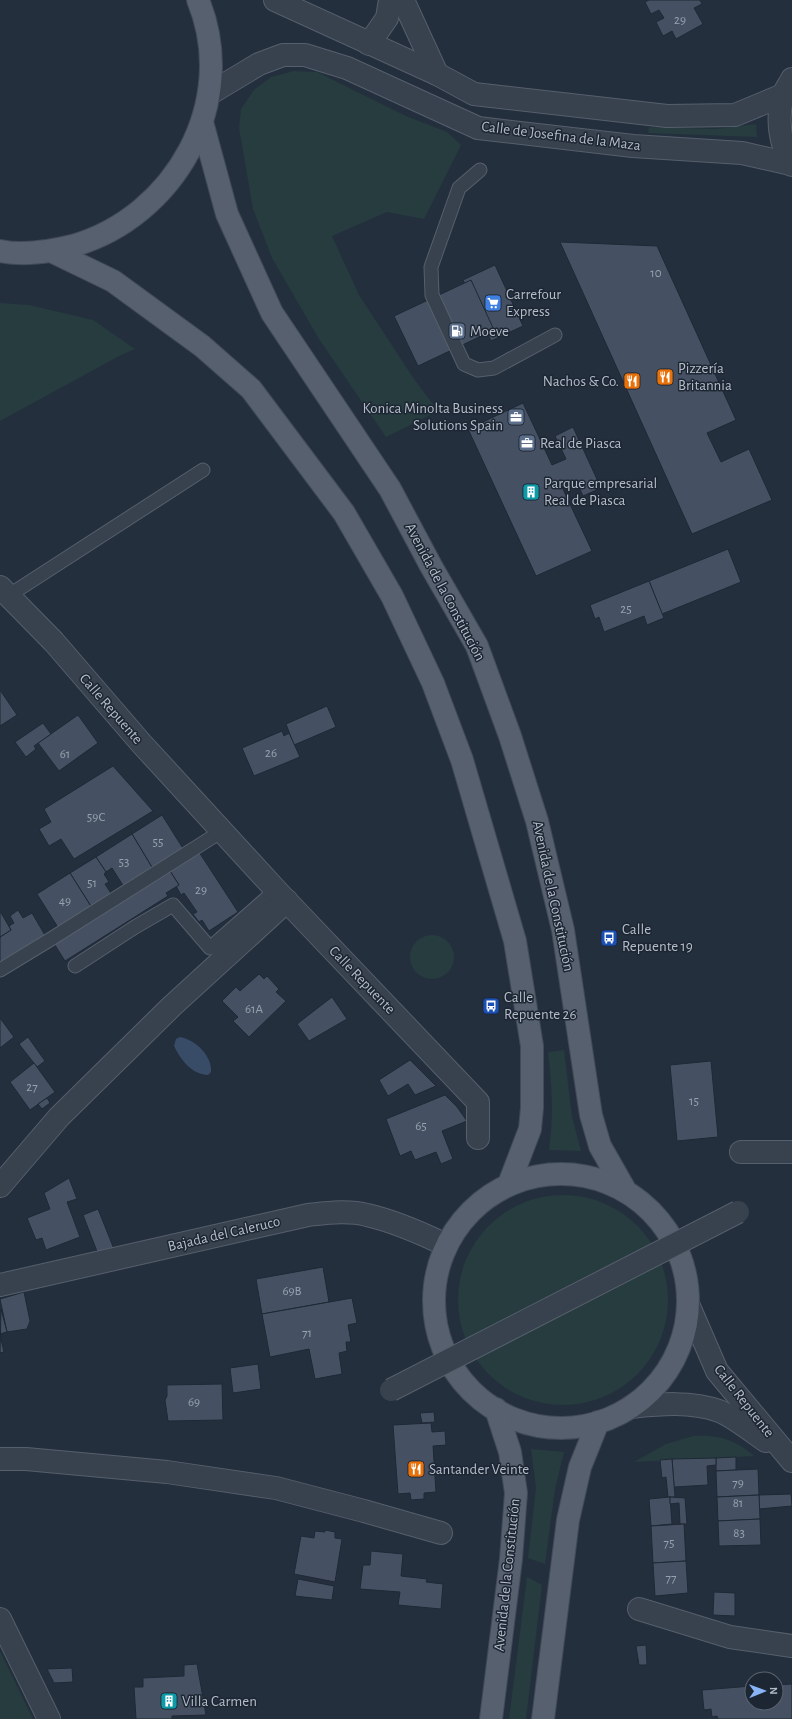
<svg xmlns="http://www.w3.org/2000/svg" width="792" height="1719" font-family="'Alegreya Sans',sans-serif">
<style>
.green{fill:#263c3f}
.water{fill:#394c67}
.building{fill:#455162;stroke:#1f2835}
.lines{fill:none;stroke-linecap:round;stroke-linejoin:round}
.service-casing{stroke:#565f6c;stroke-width:15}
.minor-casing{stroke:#565f6c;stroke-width:24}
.primary-casing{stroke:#414a57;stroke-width:24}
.service{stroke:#38414e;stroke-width:13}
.minor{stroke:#38414e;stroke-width:22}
.primary{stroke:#56606e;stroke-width:22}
.minor-bridge-casing{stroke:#565f6c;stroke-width:24;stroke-linecap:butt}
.minor-bridge{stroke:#38414e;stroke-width:22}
.labels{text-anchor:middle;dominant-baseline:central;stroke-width:3;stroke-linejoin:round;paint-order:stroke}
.number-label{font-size:13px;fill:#98a1af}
.street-label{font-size:15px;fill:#b4bcc9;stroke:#1d2633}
.poi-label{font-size:15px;fill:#b4bcc9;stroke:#1d2633;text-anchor:start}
</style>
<rect width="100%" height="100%" fill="#242f3e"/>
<g class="green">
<polygon points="294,71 317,72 406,116 447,132 461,145 424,219 387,212 332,236 359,295 414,379 438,411 386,437 319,339 272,258 253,209 239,128 241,109 254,90 271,77"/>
<polygon points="756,124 757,137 648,133 649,127 716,129"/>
<polygon points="0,303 29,305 93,320 135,349 121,355 0,421"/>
<circle cx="432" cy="957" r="22"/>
<path d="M564,1050L572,1117L581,1151L549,1150C554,1117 552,1086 548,1052Z"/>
<circle cx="563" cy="1300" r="105"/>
<path d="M693,1436C719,1435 734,1439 754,1456L634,1462L666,1444Z"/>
<polygon points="531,1449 564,1452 555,1489 545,1564 528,1558 536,1488"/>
<polygon points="527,1577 542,1585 526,1719 509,1719"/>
<polygon points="0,1651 33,1719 0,1719"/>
</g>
<path class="water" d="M180,1037C196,1040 212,1056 211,1072L208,1075C191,1074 181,1060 174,1046L176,1039Z"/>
<g class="building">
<polygon points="649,0 700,0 702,4 694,8 703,24 676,39 672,31 663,36 656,22 664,18 659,10 651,14 645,2"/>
<polygon points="560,242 657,246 736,420 707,433 721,462 749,449 772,500 692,534"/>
<polygon points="495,265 523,326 491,341 463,280"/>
<polygon points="471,280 494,330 418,366 394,316"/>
<polygon points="523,403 552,465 566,459 555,436 573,427 601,488 583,496 576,480 562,487 592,551 536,576 468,429"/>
<polygon points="728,549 741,582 662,614 649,581"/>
<polygon points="649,581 664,618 647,625 644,616 604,632 599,617 595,619 590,605"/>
<polygon points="0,690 17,715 0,726"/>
<polygon points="327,706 336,727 294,745 286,724"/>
<polygon points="78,715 98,743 59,771 38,743"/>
<polygon points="43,723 51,734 34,746 36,749 26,757 15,742"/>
<polygon points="282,731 284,736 289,733 300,757 254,776 242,748"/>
<polygon points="113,766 153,811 74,859 61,839 49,846 39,829 51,822 44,809"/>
<polygon points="162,815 184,850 153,869 132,834"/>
<polygon points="132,834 153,869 124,887 112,868 106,872 96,857"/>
<polygon points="199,852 238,912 209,931 202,920 199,922 193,914 197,912 184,893 181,895 176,886 179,885 170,871"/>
<polygon points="96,857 106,872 104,874 109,882 105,884 112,895 92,908 70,873"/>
<polygon points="170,871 179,885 166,893 168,896 65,961 53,942"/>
<polygon points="70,873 92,908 59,929 37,894"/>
<polygon points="18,910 23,918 32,913 46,937 0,963 0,937 11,930 9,926 14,923 10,916"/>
<polygon points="0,911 11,930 0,937"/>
<polygon points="259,974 264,979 267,976 279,989 276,992 286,1001 249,1037 233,1021 238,1017 222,1001 236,987 240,991"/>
<polygon points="332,997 347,1019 309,1041 297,1024"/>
<polygon points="0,1018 14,1037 0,1048"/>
<polygon points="28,1037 45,1061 37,1067 19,1044"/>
<polygon points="410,1060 436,1086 415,1095 408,1084 388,1096 379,1080"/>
<polygon points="711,1061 718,1137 677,1141 670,1065"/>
<polygon points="34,1063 55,1092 30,1110 10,1082"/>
<polygon points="445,1095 457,1107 467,1121 442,1131 453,1159 441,1164 436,1152 415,1160 411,1151 400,1156 386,1119"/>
<polygon points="47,1098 50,1103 42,1109 38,1104"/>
<polygon points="69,1178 77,1199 67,1202 80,1237 46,1250 42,1238 36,1240 27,1218 50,1209 44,1193"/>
<polygon points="98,1209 114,1249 98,1254 83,1215"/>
<polygon points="323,1267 329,1302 262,1314 256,1279"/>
<polygon points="24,1292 30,1321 27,1329 7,1332 0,1299"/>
<polygon points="352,1298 357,1323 348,1325 351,1342 346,1342 347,1351 339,1353 342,1374 315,1379 309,1349 270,1357 262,1314"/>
<polygon points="1,1309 7,1332 0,1334 4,1352 0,1353"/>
<polygon points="258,1364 261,1389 233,1393 230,1368"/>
<polygon points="222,1384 223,1420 168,1421 165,1400 167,1396 167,1385"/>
<polygon points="434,1412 435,1422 422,1423 420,1413"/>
<polygon points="431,1423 432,1432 445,1431 446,1445 433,1446 436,1492 424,1493 424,1499 411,1500 410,1493 398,1494 393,1425"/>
<polygon points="736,1457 736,1470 716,1471 716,1458"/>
<polygon points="716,1458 716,1465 707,1466 708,1485 674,1487 672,1459"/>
<polygon points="672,1459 675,1497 668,1497 666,1477 662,1478 660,1460"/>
<polygon points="758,1469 759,1495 717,1497 716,1471"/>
<polygon points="791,1494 792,1506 759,1509 759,1495"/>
<polygon points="759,1495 760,1519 718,1521 717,1497"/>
<polygon points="670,1497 672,1524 651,1526 649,1499"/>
<polygon points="670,1497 685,1498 687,1524 680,1524 679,1503 670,1504"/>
<polygon points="760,1519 761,1545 719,1546 718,1521"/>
<polygon points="684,1524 686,1561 653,1563 651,1526"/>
<polygon points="325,1530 335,1532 335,1538 342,1539 335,1582 294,1574 301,1536 314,1538 315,1531 325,1532"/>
<polygon points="371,1551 403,1554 401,1576 427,1579 426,1582 443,1584 441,1609 398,1605 400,1592 360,1589 363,1565 370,1565"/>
<polygon points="686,1561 688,1593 655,1596 653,1563"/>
<polygon points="298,1579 334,1586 332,1600 295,1596"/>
<polygon points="714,1592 735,1593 735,1616 713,1615"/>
<polygon points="646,1645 647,1665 639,1665 636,1646"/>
<polygon points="197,1664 206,1715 172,1716 172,1719 136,1719 134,1687 143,1687 143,1678 184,1676 184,1665"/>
<polygon points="72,1668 73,1682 54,1683 47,1669"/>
<polygon points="792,1684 792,1719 718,1719 717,1716 712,1717 711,1709 704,1710 702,1690 752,1686 752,1703 776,1703 776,1685"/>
</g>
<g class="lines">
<g class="service-casing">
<g id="service">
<polyline points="480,170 459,188 431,267 432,295 464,364 478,370 494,368 555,335"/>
<polyline points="8,596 203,470"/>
<polyline points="75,966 135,927 173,905 210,948 276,890"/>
<polyline points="0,970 51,939 222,831"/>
</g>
</g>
<g class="minor-casing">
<g id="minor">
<polyline points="275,0 437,74 474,94 667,116 735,115 783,95"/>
<polyline points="403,0 437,74"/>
<polyline points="369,44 387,18 390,0"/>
<path d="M792,79C789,85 785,90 783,96C776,119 780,144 792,165"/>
<polyline points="209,94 259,64 283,55 305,55 347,68 478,128 633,146 742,153 791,164"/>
<polyline points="0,587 54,642 141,743 276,890 478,1102 478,1138"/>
<polyline points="741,1152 792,1152"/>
<polyline points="0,1186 59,1117 172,1006 287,901"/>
<path d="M0,1285L308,1215C327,1213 348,1210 367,1215C394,1221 421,1233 446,1245"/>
<polyline points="688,1304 717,1371 792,1461"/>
<path d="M631,1407C660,1404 691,1401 719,1411C731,1415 754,1433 766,1441"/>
<polyline points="0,1459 26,1459 167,1472 276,1488 364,1511 441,1533"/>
<polyline points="639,1609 730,1637 792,1646"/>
<polyline points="0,1619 49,1719"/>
</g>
</g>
<g class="primary-casing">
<g id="primary">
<polyline points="202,122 227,214 272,313 390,489 431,566 477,646 510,736 537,821 563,930 591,1115 600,1146 625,1190"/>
<path d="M0,251C24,256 48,252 72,246C175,217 240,102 198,0"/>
<polyline points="51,251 113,281 202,346 251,389 344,513 392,596 433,683 462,760 515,941 532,1046 532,1108 530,1129 509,1184"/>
<circle cx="561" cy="1301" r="127"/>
<polyline points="491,1719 511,1559 516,1493 510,1452 496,1409"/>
<polyline points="543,1719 568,1520 580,1467 598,1422"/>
</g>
</g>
<use href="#service" class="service"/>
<use href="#minor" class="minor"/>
<use href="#primary" class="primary"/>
<g class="minor-bridge-casing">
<polyline id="minor-bridge" points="391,1390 738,1212"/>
</g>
<use href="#minor-bridge" class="minor-bridge"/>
</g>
<defs>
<g id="supermarket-square" transform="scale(0.9)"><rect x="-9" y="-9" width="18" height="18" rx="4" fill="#3f7fe0" stroke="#1d2633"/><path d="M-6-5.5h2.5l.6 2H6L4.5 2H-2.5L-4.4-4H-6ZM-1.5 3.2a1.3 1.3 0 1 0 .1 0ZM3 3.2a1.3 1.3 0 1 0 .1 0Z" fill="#fff"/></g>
<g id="fuel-square" transform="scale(0.9)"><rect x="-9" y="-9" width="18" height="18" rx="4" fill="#5c6f8a" stroke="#1d2633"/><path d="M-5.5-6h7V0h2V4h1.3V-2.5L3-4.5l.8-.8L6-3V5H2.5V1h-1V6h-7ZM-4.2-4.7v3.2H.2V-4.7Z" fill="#fff"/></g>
<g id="restaurant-square" transform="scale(0.9)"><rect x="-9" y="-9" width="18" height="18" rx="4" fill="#e8710a" stroke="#1d2633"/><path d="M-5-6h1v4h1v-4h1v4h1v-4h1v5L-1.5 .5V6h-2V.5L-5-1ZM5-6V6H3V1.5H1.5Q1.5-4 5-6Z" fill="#fff"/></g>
<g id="office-square" transform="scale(0.9)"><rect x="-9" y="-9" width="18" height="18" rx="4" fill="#5c6f8a" stroke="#1d2633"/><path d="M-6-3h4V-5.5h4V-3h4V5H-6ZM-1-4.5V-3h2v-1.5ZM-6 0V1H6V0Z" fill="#fff"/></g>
<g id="building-square" transform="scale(0.9)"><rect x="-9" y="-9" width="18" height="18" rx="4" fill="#0f9aa8" stroke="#1d2633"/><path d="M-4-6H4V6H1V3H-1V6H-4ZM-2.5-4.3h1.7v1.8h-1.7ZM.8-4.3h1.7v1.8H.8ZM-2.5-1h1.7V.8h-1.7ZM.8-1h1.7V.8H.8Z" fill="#fff"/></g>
<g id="bus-square" transform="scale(0.9)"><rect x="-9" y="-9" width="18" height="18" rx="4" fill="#1a4fb4" stroke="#1d2633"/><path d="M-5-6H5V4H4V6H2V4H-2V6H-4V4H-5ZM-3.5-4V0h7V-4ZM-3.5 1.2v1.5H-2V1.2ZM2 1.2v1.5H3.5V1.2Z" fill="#fff"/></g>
</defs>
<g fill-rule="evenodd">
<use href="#supermarket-square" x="493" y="303"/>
<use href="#fuel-square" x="457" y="331"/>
<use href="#restaurant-square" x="665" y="377"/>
<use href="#restaurant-square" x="632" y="381"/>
<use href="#office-square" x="516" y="417"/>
<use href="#office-square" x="527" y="443"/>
<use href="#building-square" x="531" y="492"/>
<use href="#bus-square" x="609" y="938"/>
<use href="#bus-square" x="491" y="1006"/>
<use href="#restaurant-square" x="416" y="1469"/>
<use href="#building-square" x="169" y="1701"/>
</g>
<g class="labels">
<g class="number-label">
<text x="680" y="20">29</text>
<text x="656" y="273">10</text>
<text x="626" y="609">25</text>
<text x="271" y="753">26</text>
<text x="65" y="754">61</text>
<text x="96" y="817">59C</text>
<text x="158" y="842">55</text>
<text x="124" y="862">53</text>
<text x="92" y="883">51</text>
<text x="201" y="890">29</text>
<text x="65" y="901">49</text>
<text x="254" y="1009">61A</text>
<text x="32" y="1087">27</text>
<text x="694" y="1101">15</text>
<text x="421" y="1126">65</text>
<text x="292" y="1291">69B</text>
<text x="307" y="1333">71</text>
<text x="194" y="1402">69</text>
<text x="738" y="1483">79</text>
<text x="738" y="1503">81</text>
<text x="739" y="1533">83</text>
<text x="669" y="1543">75</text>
<text x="671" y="1578">77</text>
</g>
<g class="street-label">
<text transform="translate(561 136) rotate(7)">Calle de Josefina de la Maza</text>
<text transform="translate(445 592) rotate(62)">Avenida de la Constitución</text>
<text transform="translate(111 709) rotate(49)">Calle Repuente</text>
<text transform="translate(553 896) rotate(78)">Avenida de la Constitución</text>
<text transform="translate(362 980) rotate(46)">Calle Repuente</text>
<text transform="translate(224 1234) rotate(-13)">Bajada del Caleruco</text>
<text transform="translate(744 1401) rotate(52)">Calle Repuente</text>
<text transform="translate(507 1575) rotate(-84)">Avenida de la Constitución</text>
</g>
<g class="poi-label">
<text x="506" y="294">Carrefour<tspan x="506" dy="17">Express</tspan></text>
<text x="470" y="331">Moeve</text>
<text x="678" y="368">Pizzería<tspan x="678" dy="17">Britannia</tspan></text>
<text x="619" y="381" text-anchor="end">Nachos &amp; Co.</text>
<text x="503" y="408" text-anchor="end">Konica Minolta Business<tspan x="503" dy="17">Solutions Spain</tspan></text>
<text x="540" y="443">Real de Piasca</text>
<text x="544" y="483">Parque empresarial<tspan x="544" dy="17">Real de Piasca</tspan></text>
<text x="622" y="929">Calle<tspan x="622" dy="17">Repuente 19</tspan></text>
<text x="504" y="997">Calle<tspan x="504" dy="17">Repuente 26</tspan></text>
<text x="429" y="1469">Santander Veinte</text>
<text x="182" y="1701">Villa Carmen</text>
</g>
</g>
<g transform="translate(764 1691) rotate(89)"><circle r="19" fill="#1d2633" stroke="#59626f"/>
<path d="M0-3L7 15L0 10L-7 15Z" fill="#8ab4f8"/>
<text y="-6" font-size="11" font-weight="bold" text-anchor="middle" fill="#b4bcc9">N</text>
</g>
</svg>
